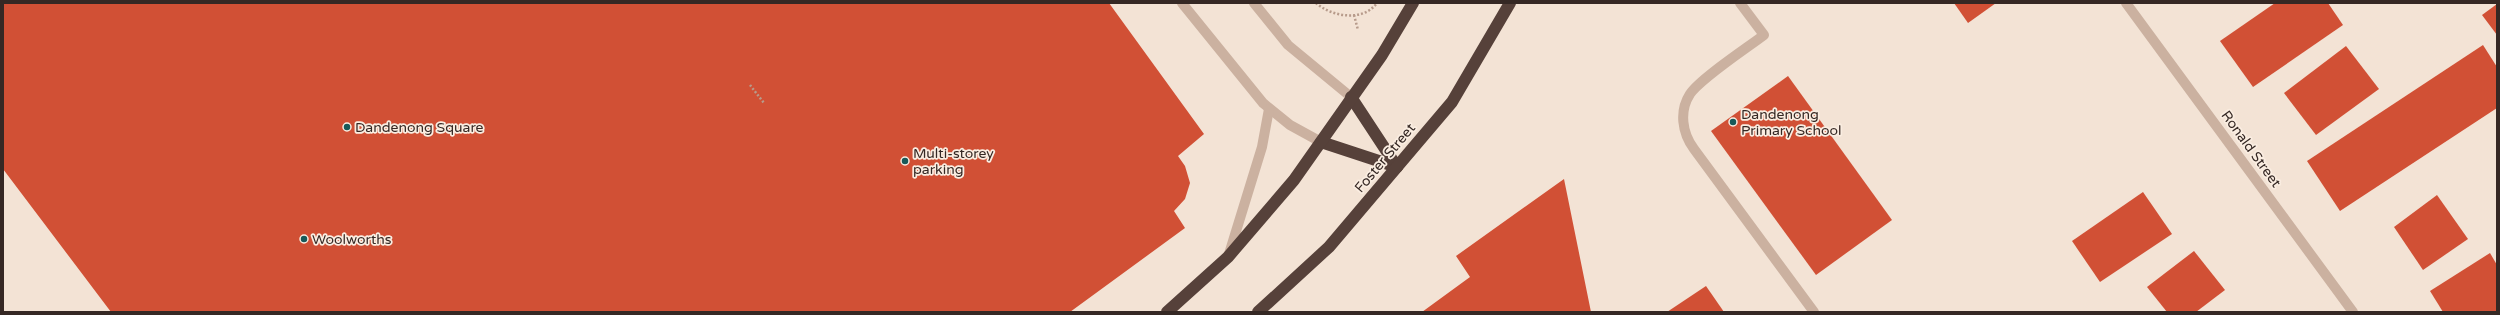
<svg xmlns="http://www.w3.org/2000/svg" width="2500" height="315" font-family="'Varela Round',sans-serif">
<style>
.building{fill:#d15035}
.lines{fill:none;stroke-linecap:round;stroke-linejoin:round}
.path{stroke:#b79b8b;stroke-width:2.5;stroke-dasharray:2 2;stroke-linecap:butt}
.lane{stroke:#cbb1a0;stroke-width:10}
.street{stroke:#cbb1a0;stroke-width:10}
.highway{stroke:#56413a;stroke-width:12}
.poi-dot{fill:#175959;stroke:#faede1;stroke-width:1.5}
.labels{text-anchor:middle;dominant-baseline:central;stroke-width:3.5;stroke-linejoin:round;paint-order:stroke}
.poi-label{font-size:14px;fill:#352824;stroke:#faede1;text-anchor:start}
.street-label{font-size:14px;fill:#352824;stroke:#faede1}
</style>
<rect width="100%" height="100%" fill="#f3e3d5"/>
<g class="building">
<polygon points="3,3 1109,3 1204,134 1178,156 1185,166 1190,183 1185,199 1174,211 1185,228 1070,312 111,312 3,169"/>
<polygon points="1954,3 1996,3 1968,23"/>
<polygon points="2275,3 2328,3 2343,25 2253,87 2220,41"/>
<polygon points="2497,4 2497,35 2482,15"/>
<polygon points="2483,45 2497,67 2497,108 2340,211 2307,161"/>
<polygon points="2346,46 2379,89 2316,135 2284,93"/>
<polygon points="1788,76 1892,220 1816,275 1711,131"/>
<polygon points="1564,179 1591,312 1422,312 1470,277 1456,256"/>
<polygon points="2143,192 2172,234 2100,282 2072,241"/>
<polygon points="2437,195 2468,239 2423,270 2394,227"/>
<polygon points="2194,251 2225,290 2196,312 2167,312 2147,287"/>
<polygon points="2490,253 2497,265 2497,312 2443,312 2430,291"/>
<polygon points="1706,286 1724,312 1667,312"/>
</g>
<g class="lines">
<g class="path">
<path d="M1316,3C1332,17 1363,22 1377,3"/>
<polyline points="1354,15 1358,30"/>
<polyline points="750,85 764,103"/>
</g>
<g class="lane">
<polyline points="1182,3 1263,103 1290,125 1321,142"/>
<polyline points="1254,3 1288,45 1351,97"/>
<path d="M1740,3L1764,35C1747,48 1701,78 1690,94C1679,111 1682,133 1694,149L1814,312"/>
<polyline points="1229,254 1262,147 1269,109"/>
</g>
<polyline class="street" points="2126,3 2353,312"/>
<g class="highway">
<polyline points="1351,97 1397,167"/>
<polyline points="1321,142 1397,167"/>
<polyline points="1167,312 1228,257 1294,180 1382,55 1413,3"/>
<polyline points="1258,312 1329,247 1452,102 1510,3"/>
</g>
</g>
<g class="poi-dot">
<circle cx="1733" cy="122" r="4"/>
<circle cx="347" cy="127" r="4"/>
<circle cx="905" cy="161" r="4"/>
<circle cx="304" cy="239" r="4"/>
</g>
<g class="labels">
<g class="poi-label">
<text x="1741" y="114">Dandenong<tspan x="1741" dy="16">Primary School</tspan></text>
<text x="355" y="127">Dandenong Square</text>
<text x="913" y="153">Multi-storey<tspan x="913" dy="16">parking</tspan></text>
<text x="312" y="239">Woolworths</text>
</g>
<g class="street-label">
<text transform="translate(2251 149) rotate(54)">Ronald Street</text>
<text transform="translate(1385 158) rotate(-50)">Foster Street</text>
</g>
</g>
<rect width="2500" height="315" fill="none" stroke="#352824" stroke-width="8"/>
</svg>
